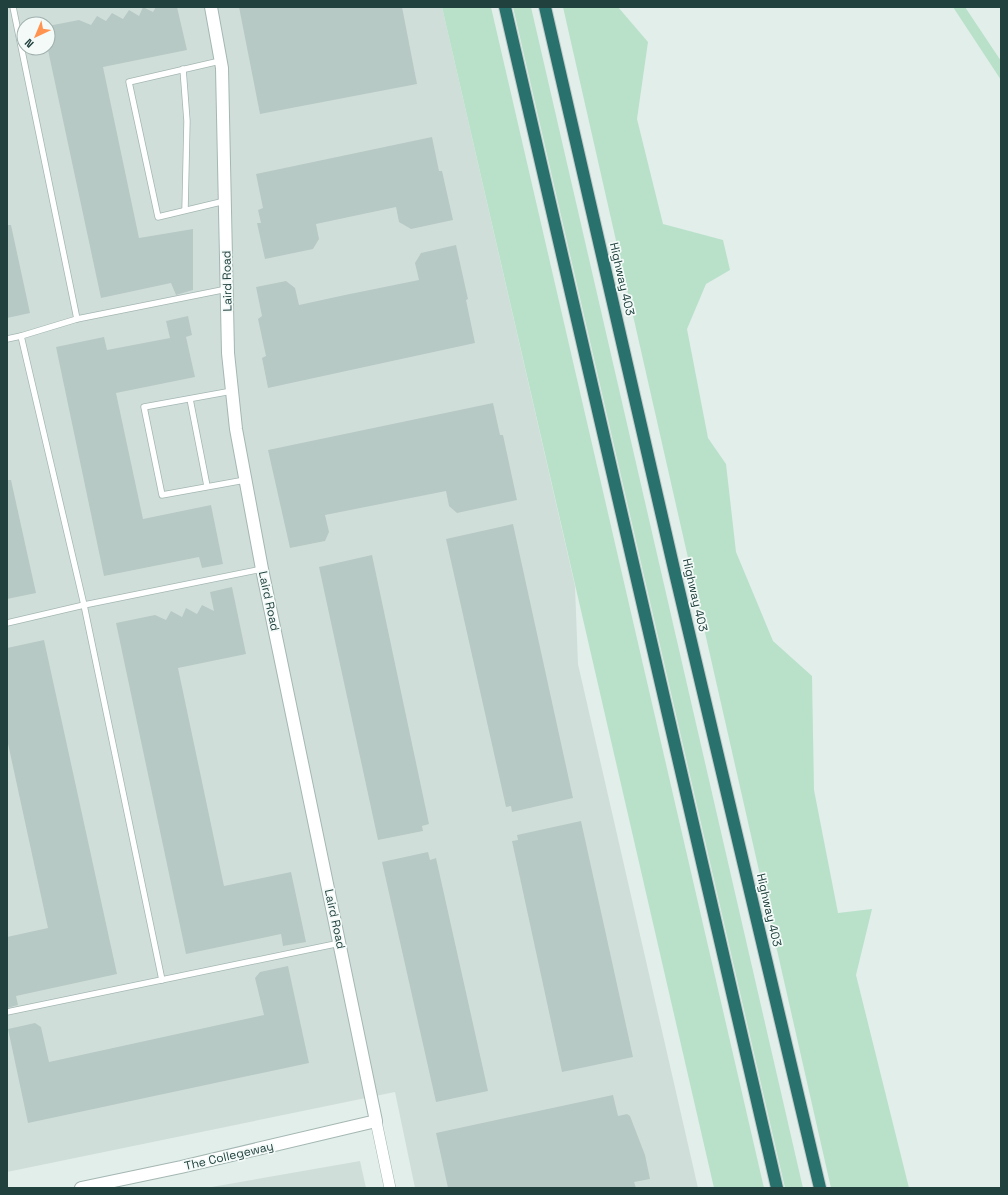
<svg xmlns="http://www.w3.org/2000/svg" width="1008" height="1195" font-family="'Space Grotesk',sans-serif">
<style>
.built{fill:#d0deda;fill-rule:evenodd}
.green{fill:#b9e1ca}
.building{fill:#b7c9c4}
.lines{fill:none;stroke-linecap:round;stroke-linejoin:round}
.service-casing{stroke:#a4b7b3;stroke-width:7}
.minor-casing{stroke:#a4b7b3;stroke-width:12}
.tertiary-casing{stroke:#a4b7b3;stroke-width:14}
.motorway-casing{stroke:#c1cac9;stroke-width:14}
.service{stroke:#fff;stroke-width:5.5}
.minor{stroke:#fff;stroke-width:11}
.tertiary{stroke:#fff;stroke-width:12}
.motorway{stroke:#29716c;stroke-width:12}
.labels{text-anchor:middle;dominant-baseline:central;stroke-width:3.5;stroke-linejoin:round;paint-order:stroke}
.street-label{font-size:12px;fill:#20413d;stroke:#f3faf8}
</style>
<rect width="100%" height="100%" fill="#e2eeea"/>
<g class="built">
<path d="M7,7H442L575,586L578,664L698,1188H415L395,1092L7,1172ZM24,24H48V48H24Z"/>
<polygon points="360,1161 366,1188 206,1188"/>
</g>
<g class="green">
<polygon points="442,7 491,7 764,1188 714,1188"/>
<polygon points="513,7 531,7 803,1188 785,1188"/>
<polygon points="563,7 618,7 648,42 637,119 663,224 723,240 730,270 706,284 687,329 708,438 726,464 736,552 773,641 812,676 814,790 838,913 872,909 856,975 909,1188 831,1188"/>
<polygon points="953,7 965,7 1001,61 1001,80"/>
</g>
<g class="building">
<polygon points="143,7 153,12 156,7 177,7 187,50 103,67 139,238 193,229 193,290 176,295 171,283 101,298 48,50 48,26 79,20 91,25 97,16 106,21 112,13 123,19 129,10 139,16"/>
<polygon points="239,7 402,7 417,84 260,114"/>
<polygon points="432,137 439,171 442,171 453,220 411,229 399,222 396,207 316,224 319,239 313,249 265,259 257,223 261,223 258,210 263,208 256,174"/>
<polygon points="7,225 11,225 30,313 7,318"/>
<polygon points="456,245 468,299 466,300 475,343 268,388 262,358 266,356 258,319 262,316 256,287 286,281 295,288 299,305 345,295 419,280 415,263 421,253"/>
<polygon points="188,316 192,335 186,337 195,377 116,393 143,519 211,505 223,564 202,568 199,557 104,576 56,347 104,337 107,350 170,338 166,321"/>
<polygon points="493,403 500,435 503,435 517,500 457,513 449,506 446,491 325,515 329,532 325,541 290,548 268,450"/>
<polygon points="7,480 11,480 36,593 7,599"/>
<polygon points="513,524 573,798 512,812 511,806 506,807 446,539"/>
<polygon points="372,555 429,824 422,826 423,831 378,840 319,567"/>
<polygon points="232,587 246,654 178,668 224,886 291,872 306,942 283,946 281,934 186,954 116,623 155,615 166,620 171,611 182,617 186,608 197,614 202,605 214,611 210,592"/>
<polygon points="44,640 117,974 16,996 18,1005 7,1008 7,937 48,928 7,739 7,648"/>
<polygon points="581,821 633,1057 562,1072 512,841 518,840 517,835"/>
<polygon points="428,852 430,860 436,858 488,1091 436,1102 382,862"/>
<polygon points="288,966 309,1063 28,1123 8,1029 35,1023 41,1027 49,1062 264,1015 255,978 260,972"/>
<polygon points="613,1095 618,1116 627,1114 630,1116 645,1155 650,1179 634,1182 636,1188 448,1188 436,1133"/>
</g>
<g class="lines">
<g class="service-casing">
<g id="service">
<polyline points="13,7 77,319"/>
<polyline points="220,61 129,82 158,217 225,201"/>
<polyline points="183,69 187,121 185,210"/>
<polyline points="7,339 21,336"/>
<polyline points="232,391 144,407 162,495 245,480"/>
<polyline points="190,399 207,486"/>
<polyline points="7,623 84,605 262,569"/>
<polyline points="162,980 84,605 21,336 77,319 227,289"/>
<polyline points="7,1012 340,943"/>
</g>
</g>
<g class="minor-casing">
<polyline id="minor" points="376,1121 390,1188"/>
</g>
<g class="tertiary-casing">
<polyline id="tertiary" points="81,1188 181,1167 376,1121 262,569 236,429 228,353 222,68 211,7"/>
</g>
<g class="motorway-casing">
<g id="motorway">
<polyline points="505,7 777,1188"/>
<polyline points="545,7 674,569 820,1188"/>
</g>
</g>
<use href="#service" class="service"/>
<use href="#minor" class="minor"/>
<use href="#tertiary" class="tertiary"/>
<use href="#motorway" class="motorway"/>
</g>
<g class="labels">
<g class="street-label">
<text transform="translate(622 279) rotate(77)">Highway 403</text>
<text transform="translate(227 281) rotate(-91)">Laird Road</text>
<text transform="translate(695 595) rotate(77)">Highway 403</text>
<text transform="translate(269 601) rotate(78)">Laird Road</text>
<text transform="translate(769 910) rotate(77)">Highway 403</text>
<text transform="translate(335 919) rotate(78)">Laird Road</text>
<text transform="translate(229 1156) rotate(-13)">The Collegeway</text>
</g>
</g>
<rect width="1008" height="1195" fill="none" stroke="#20413d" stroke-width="16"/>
<g transform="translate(36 36) rotate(224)"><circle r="19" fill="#f3faf8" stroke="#9fb0ad"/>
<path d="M0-3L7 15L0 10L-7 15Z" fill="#ff934f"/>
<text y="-6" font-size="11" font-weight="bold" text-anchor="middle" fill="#20413d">N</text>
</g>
</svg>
